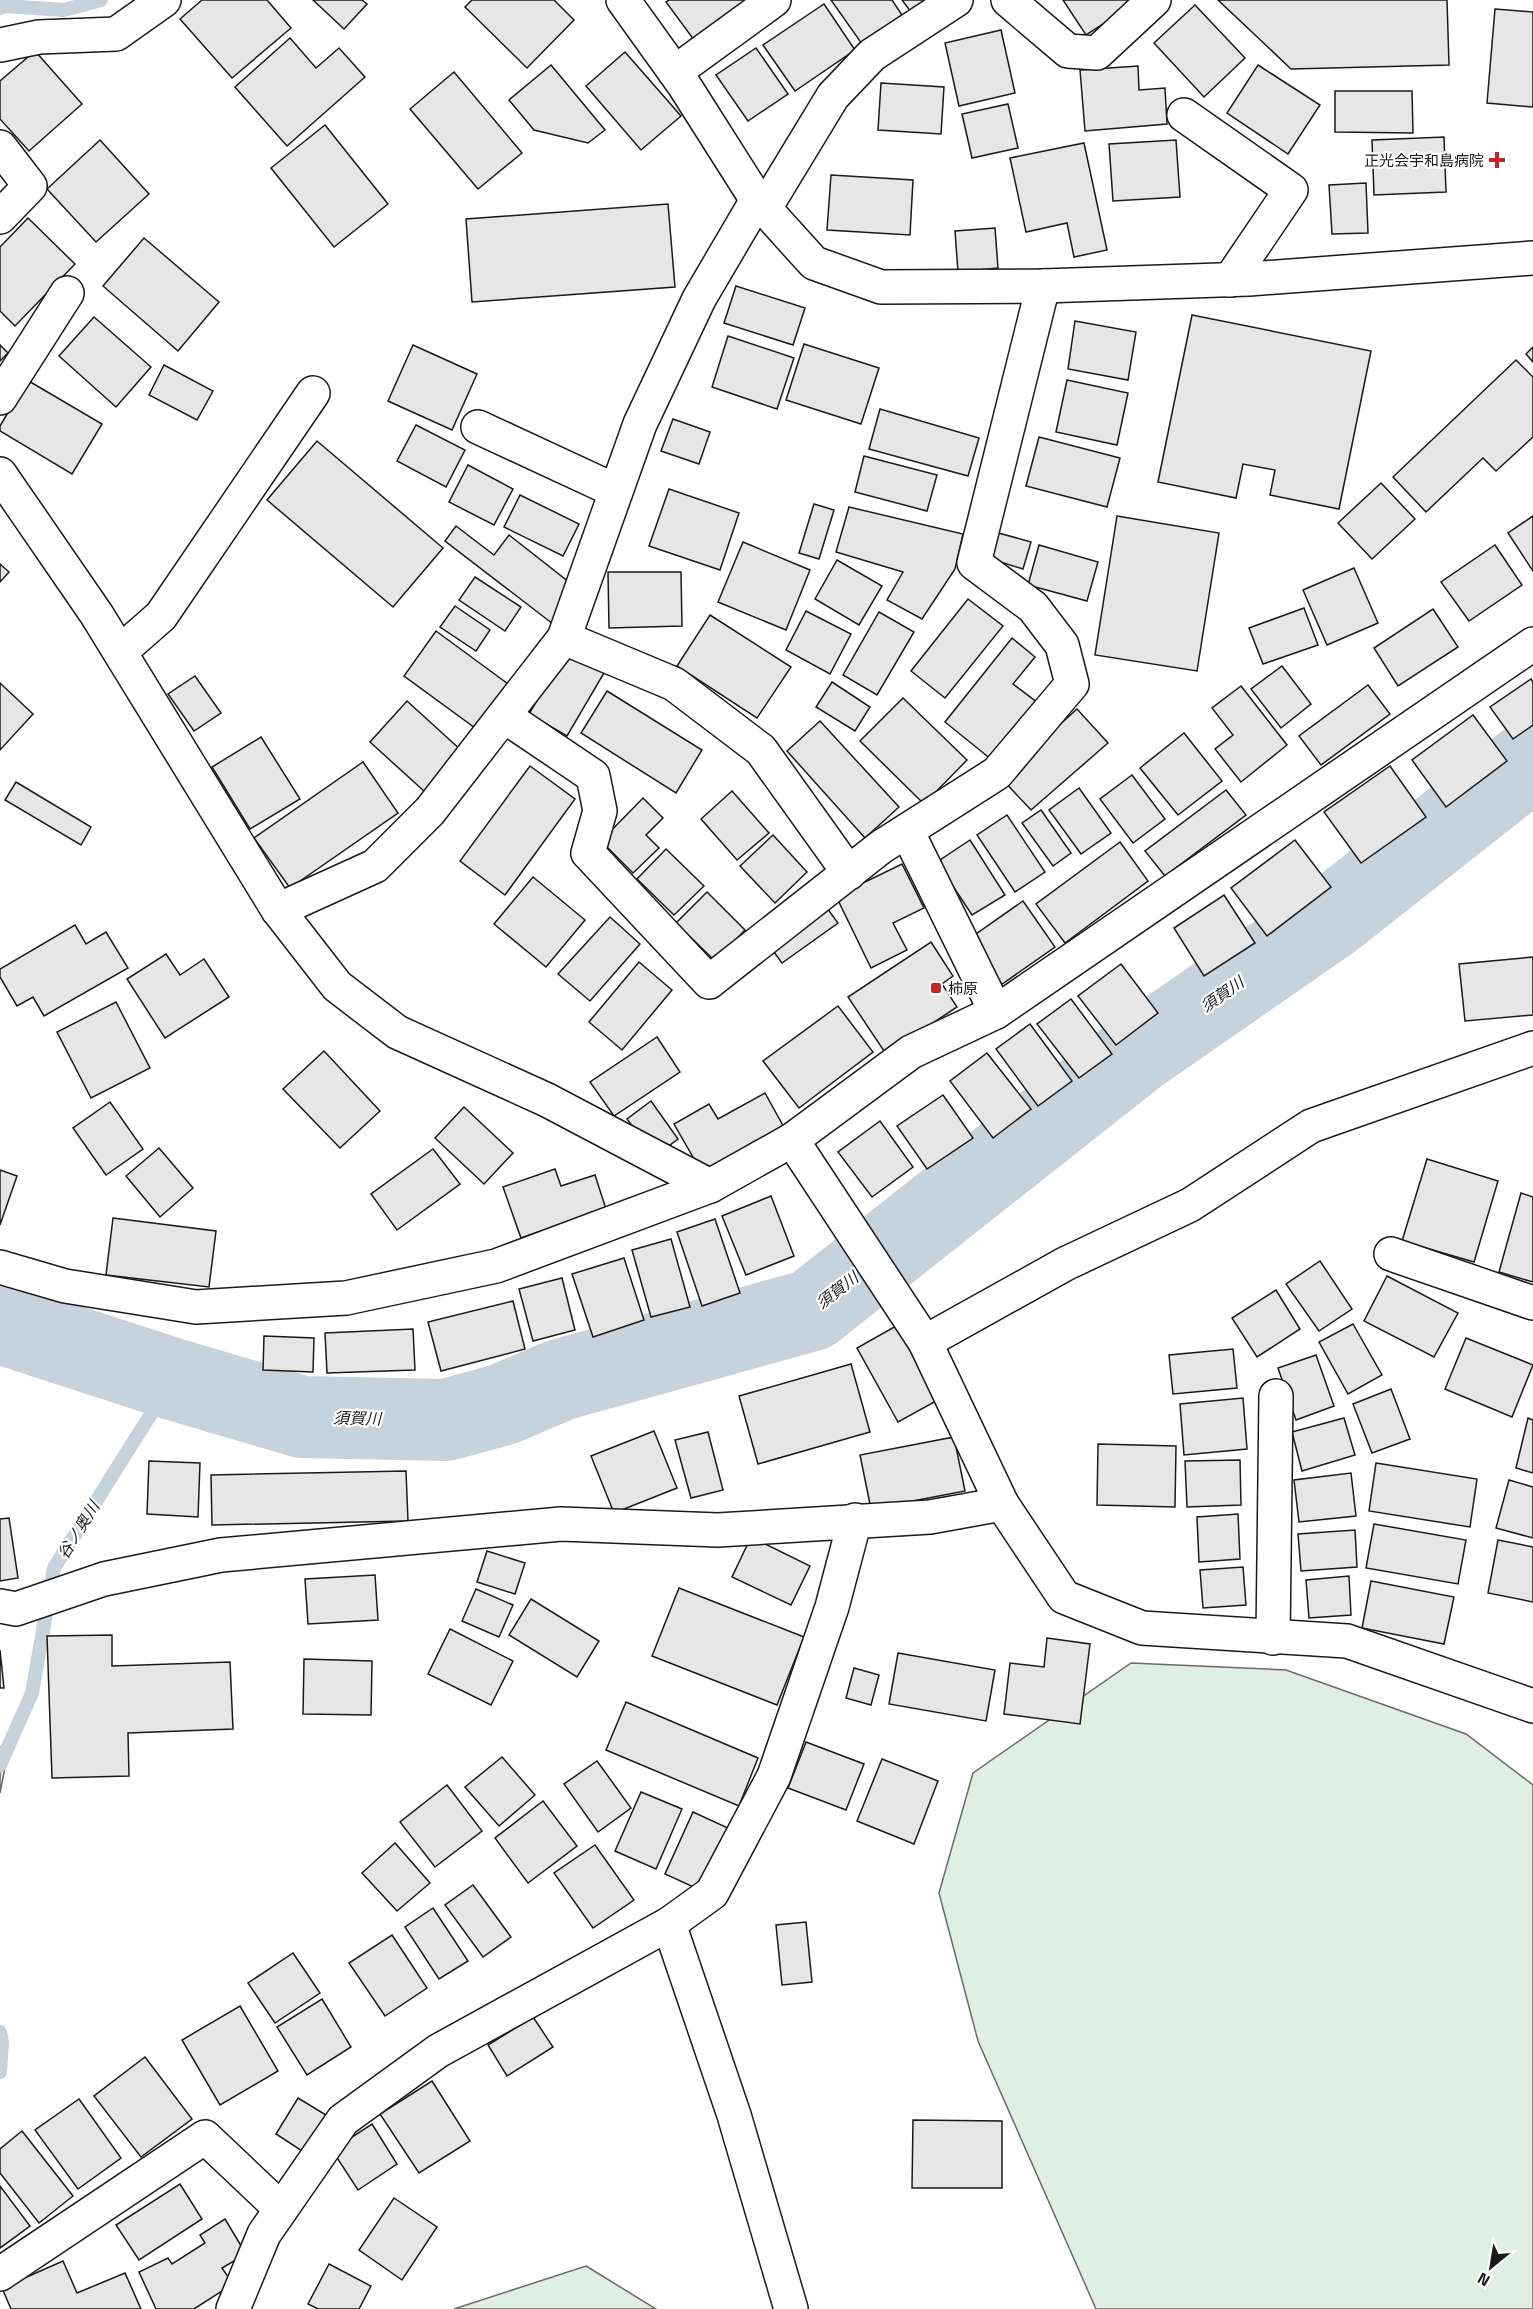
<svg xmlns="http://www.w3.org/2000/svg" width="1533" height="2309" font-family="'Titillium Web','Noto Sans JP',sans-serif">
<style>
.green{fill:#e0efe3;stroke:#6a6a6a;stroke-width:1.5}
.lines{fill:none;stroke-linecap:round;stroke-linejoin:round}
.stream{stroke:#c6d2dc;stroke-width:14}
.river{stroke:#c6d2dc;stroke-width:82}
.building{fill:#e6e6e6;stroke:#1a1a1a;stroke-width:1.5}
.minor-casing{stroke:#1a1a1a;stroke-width:36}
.minor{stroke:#fff;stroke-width:33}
.poi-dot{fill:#c62828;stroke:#fff;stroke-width:2}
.labels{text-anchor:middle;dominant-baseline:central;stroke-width:4.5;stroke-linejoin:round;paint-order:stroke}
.poi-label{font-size:15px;fill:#1a1a1a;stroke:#fff;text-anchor:end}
.water-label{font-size:16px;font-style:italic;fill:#1a1a1a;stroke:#fff}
</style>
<rect width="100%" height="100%" fill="#fff"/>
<g class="green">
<polygon points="1131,1663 1286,1670 1466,1734 1533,1785 1533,2309 1096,2309 978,2041 939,1893 973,1773"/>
<polygon points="0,1747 8,1752 0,1793"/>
<polygon points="586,2266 656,2309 454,2309"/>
</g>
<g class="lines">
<g class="stream">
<polyline points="0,8 5,6 64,10 101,0"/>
<polyline points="0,1765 32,1693 54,1568 173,1379"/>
<polyline points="0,2032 2,2042 0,2072"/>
</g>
<polyline class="river" points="0,1323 173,1379 302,1417 446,1420 504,1404 560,1380 812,1310 1137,1053 1330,919 1533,759"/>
</g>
<g class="building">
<polygon points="202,0 267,0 291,28 232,78 180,19"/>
<polygon points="313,0 362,0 367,4 344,29"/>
<polygon points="472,0 554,0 574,20 527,68 465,7"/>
<polygon points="669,0 748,0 694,40 666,2"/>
<polygon points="831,0 892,0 902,15 862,44"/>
<polygon points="902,0 936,0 914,16"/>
<polygon points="1063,0 1134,0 1136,3 1086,35"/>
<polygon points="1218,0 1447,0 1449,65 1291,69"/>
<polygon points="824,4 855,50 795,91 763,45"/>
<polygon points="1195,5 1245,58 1204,97 1154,43"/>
<polygon points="1495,9 1533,12 1533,107 1487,103"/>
<polygon points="1001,30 1015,93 959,106 945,43"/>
<polygon points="290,38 316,68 339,48 365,77 287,146 235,87"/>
<polygon points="756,48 788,94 748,121 716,75"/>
<polygon points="35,51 82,104 29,151 0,119 0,81"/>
<polygon points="625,52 681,116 641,150 586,86"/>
<polygon points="551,65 605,130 588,143 534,130 509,100"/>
<polygon points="1258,65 1320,105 1288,154 1227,113"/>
<polygon points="1138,66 1139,90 1165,88 1167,124 1085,131 1080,70"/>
<polygon points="454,72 522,153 478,189 410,109"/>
<polygon points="881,83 944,87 941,134 878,130"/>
<polygon points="1335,91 1412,91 1413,133 1335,132"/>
<polygon points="1008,104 1018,148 972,158 962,114"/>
<polygon points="325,125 388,204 334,247 271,168"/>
<polygon points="1444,137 1446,192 1374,195 1372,140"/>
<polygon points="100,140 149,194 96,242 47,189"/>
<polygon points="1176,140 1180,197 1113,201 1109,144"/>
<polygon points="1084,143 1107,250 1074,257 1067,223 1026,232 1010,158"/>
<polygon points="831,175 913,180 910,235 827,230"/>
<polygon points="1366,183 1368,233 1332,234 1329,185"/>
<polygon points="668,204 675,287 472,302 466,219"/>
<polygon points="28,218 75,264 15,326 0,311 0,247"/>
<polygon points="995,228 998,268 958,272 955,231"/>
<polygon points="144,238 219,302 178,351 103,286"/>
<polygon points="736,286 805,308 793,345 724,323"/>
<polygon points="1192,315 1371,351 1339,509 1270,495 1275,470 1243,464 1236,498 1158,482"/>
<polygon points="94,317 151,367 116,407 59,356"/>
<polygon points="1075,321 1136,332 1128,380 1068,369"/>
<polygon points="728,336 794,358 777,409 712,387"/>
<polygon points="804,344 879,368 861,424 786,400"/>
<polygon points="0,345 8,353 0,361"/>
<polygon points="413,345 477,374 452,430 388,401"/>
<polygon points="1533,347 1533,362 1526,354"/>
<polygon points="1516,360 1533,377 1533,437 1496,471 1483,458 1426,512 1393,477"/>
<polygon points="164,365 213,391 197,420 149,395"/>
<polygon points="27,380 102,424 72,474 0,431 0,426"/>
<polygon points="1067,380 1128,393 1117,445 1056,432"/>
<polygon points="880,409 979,438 968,476 869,449"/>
<polygon points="673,419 710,432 699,464 661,451"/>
<polygon points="416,425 465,450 446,487 397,461"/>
<polygon points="1039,437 1120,458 1107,507 1026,486"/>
<polygon points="317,441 443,548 393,607 267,500"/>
<polygon points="864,456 937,475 927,511 855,492"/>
<polygon points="468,465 513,489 494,525 449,502"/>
<polygon points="1381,483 1415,519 1372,559 1338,523"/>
<polygon points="669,489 739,513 720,570 649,546"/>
<polygon points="520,495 579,524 563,556 504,527"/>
<polygon points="814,504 834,510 819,559 799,553"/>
<polygon points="849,507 963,534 955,569 922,619 887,600 903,572 836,552"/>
<polygon points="1117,516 1219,533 1197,671 1095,655"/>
<polygon points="1533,516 1533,571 1508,533"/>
<polygon points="456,526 494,555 509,535 579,590 553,624 445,541"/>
<polygon points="995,532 1031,542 1023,569 988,558"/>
<polygon points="743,542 810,570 786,630 718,602"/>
<polygon points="1039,545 1098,562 1087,601 1028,585"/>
<polygon points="1495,545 1522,585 1469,621 1441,582"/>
<polygon points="837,560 882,586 859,625 815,599"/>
<polygon points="0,564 9,572 0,582"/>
<polygon points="1354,568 1378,623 1327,645 1303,590"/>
<polygon points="608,572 681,572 682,626 609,628"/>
<polygon points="475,577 521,607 505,631 459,600"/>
<polygon points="968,599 1003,626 945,698 911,671"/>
<polygon points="455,606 490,630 476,651 440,627"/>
<polygon points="1304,608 1318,645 1263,664 1249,628"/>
<polygon points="1433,609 1458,647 1398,686 1374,648"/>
<polygon points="806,611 851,634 830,674 786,650"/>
<polygon points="879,612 914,632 877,695 843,675"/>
<polygon points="710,615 791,667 757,718 677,666"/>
<polygon points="436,631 515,689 482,733 404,676"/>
<polygon points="1012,638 1035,657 1013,684 1038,703 992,760 945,722"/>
<polygon points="566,651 604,673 567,736 529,714"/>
<polygon points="1282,666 1311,704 1281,728 1251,689"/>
<polygon points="195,676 221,713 194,731 168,694"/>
<polygon points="1531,679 1533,682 1533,725 1513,739 1490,707"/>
<polygon points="832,682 870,707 855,731 816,707"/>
<polygon points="0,683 33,714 0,750"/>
<polygon points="1368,685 1390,714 1321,765 1299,736"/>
<polygon points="1241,686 1287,745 1241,782 1215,749 1233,735 1212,708"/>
<polygon points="607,691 702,750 676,793 581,733"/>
<polygon points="903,698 967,760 924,804 860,741"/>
<polygon points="407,701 463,752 425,792 370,742"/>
<polygon points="1077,709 1108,743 1031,810 1001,778"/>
<polygon points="1473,715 1507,761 1446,807 1412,760"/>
<polygon points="820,721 899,807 865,838 787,751"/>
<polygon points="1184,733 1222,781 1178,815 1140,768"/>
<polygon points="261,737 300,799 250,829 212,767"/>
<polygon points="363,762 398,813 290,888 254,838"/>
<polygon points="530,766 575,799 505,895 460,861"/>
<polygon points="1390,766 1426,817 1361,863 1324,812"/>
<polygon points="1132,775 1165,819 1133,843 1100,799"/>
<polygon points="16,782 91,827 81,845 5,800"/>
<polygon points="1079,788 1111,833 1081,854 1049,810"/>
<polygon points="1226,790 1246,815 1165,876 1145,851"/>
<polygon points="732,791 769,833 737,860 701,819"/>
<polygon points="643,798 663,818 646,835 659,848 633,873 601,841"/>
<polygon points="1041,810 1071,853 1053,866 1022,823"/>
<polygon points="1007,815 1045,872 1015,892 977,835"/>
<polygon points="773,835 807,872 775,903 740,866"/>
<polygon points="970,840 1005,895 972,915 937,862"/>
<polygon points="1295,840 1331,887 1267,936 1231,888"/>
<polygon points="1120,842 1148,881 1065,943 1036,904"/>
<polygon points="666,849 704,886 674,915 637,879"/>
<polygon points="902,864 924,908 893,923 907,950 871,968 836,896"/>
<polygon points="533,877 585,920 546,967 494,924"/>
<polygon points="707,892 745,930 715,961 676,923"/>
<polygon points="1224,895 1255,943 1204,976 1174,928"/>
<polygon points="1023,901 1055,947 998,987 966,941"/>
<polygon points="824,904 838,923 782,963 768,944"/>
<polygon points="610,917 640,944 590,1001 558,974"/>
<polygon points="75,925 86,944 106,932 128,968 44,1016 33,997 17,1006 0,977 0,969"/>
<polygon points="931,942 953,976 942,984 957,1007 886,1054 848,997"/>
<polygon points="166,954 180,975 204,959 229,997 165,1038 127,979"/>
<polygon points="1533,957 1533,1015 1465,1021 1459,964"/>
<polygon points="639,962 672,990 622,1050 589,1022"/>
<polygon points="1121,964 1158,1013 1116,1045 1078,996"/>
<polygon points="1071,999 1112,1054 1079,1078 1037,1024"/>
<polygon points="116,1002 150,1068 91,1098 57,1032"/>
<polygon points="838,1006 873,1052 799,1108 763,1061"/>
<polygon points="1030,1024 1072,1081 1038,1106 996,1049"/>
<polygon points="657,1037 680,1072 614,1116 590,1082"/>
<polygon points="324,1051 380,1111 340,1148 283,1089"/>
<polygon points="987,1053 1031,1109 993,1138 950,1081"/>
<polygon points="765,1093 786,1131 705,1178 674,1124 709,1104 718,1119"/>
<polygon points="943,1095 973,1138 927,1169 897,1126"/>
<polygon points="651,1101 678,1139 655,1156 627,1119"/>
<polygon points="110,1102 143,1149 106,1175 73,1128"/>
<polygon points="464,1107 513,1153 484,1184 435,1138"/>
<polygon points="880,1121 913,1167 872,1197 838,1152"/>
<polygon points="159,1148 193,1188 160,1217 126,1176"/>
<polygon points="433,1149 460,1184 397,1230 371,1194"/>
<polygon points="1427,1159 1498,1181 1474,1262 1402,1241"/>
<polygon points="555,1169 561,1186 595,1175 606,1209 521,1238 503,1187"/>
<polygon points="0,1170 17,1176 0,1225"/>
<polygon points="1521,1193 1533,1197 1533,1282 1499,1272"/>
<polygon points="771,1196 794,1256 746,1275 722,1216"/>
<polygon points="113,1218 216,1231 209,1287 106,1275"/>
<polygon points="715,1219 740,1293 702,1306 677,1232"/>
<polygon points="671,1239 690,1307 651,1317 632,1250"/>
<polygon points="624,1258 644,1320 593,1337 572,1274"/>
<polygon points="1320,1261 1352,1309 1319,1331 1286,1284"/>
<polygon points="1387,1276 1458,1313 1434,1357 1364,1321"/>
<polygon points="562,1278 575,1330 533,1341 519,1289"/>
<polygon points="1276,1290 1300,1329 1257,1357 1232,1318"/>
<polygon points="513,1301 525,1349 441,1371 428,1322"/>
<polygon points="1353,1324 1382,1375 1348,1394 1319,1342"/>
<polygon points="896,1326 938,1400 898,1422 857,1348"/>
<polygon points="413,1329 415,1370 327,1373 325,1333"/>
<polygon points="264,1336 314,1338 313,1372 263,1370"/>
<polygon points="1466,1338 1533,1365 1512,1417 1445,1389"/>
<polygon points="1233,1349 1237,1388 1173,1394 1169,1355"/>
<polygon points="1316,1355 1334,1406 1296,1420 1278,1368"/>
<polygon points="851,1364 870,1432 758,1464 739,1396"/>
<polygon points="1391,1389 1410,1439 1372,1453 1353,1404"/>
<polygon points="1243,1398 1247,1449 1184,1455 1180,1404"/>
<polygon points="1344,1418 1355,1455 1302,1471 1292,1432"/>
<polygon points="1528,1418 1533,1420 1533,1473 1516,1468"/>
<polygon points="654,1431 677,1488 614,1513 591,1456"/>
<polygon points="708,1432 723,1490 691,1498 675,1440"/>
<polygon points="954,1437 965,1491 871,1509 860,1455"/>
<polygon points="1098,1444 1176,1446 1175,1507 1097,1505"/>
<polygon points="1240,1460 1241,1505 1187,1507 1185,1461"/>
<polygon points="149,1461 200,1463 198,1517 147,1514"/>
<polygon points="1376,1463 1477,1479 1470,1527 1369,1511"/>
<polygon points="406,1471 408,1521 212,1525 211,1475"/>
<polygon points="1351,1473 1356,1516 1299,1522 1294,1480"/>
<polygon points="1509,1480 1533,1487 1533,1538 1496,1528"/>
<polygon points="1238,1514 1240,1559 1199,1562 1197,1517"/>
<polygon points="9,1518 18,1578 0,1581 0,1519"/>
<polygon points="1374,1524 1466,1540 1458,1584 1366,1568"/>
<polygon points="1355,1530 1357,1567 1301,1571 1298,1534"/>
<polygon points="751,1537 810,1566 791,1605 732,1577"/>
<polygon points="1498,1540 1533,1547 1533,1602 1488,1593"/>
<polygon points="487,1551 525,1563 515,1594 477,1582"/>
<polygon points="1243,1567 1246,1605 1203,1608 1200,1570"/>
<polygon points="375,1575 378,1620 308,1624 305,1579"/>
<polygon points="1349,1576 1351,1615 1309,1618 1306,1580"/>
<polygon points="1371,1581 1454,1597 1444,1644 1362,1628"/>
<polygon points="679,1588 804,1637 777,1705 652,1656"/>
<polygon points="476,1589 513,1605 499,1637 462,1621"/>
<polygon points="531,1599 599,1641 577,1677 509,1635"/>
<polygon points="450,1629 513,1661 491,1705 428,1674"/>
<polygon points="112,1635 112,1666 230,1662 233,1729 128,1733 129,1776 52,1778 47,1636"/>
<polygon points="1047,1638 1090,1644 1080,1724 1004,1714 1010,1663 1044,1667"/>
<polygon points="0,1650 4,1688 0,1688"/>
<polygon points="898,1653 995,1670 986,1721 889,1704"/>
<polygon points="304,1659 372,1661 371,1715 303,1714"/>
<polygon points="854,1668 879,1675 871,1705 846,1698"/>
<polygon points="626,1702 758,1758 739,1806 606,1750"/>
<polygon points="806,1742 864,1764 846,1810 788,1788"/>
<polygon points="502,1757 535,1795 499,1826 465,1787"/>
<polygon points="882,1759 938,1781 914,1844 857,1821"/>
<polygon points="597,1761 631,1808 598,1832 564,1784"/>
<polygon points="447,1785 482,1831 435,1867 400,1822"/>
<polygon points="641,1792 682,1809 656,1869 615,1851"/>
<polygon points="543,1801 577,1846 528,1883 495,1838"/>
<polygon points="693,1812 728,1828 700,1890 665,1874"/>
<polygon points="395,1843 430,1883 397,1911 362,1873"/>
<polygon points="595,1845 634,1900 593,1928 554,1873"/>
<polygon points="473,1885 511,1937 483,1957 445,1905"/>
<polygon points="433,1908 468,1961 439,1979 405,1927"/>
<polygon points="806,1922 812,1982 782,1985 776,1925"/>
<polygon points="392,1935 427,1988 385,2016 349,1963"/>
<polygon points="293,1953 320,1993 275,2023 248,1983"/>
<polygon points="322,1999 351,2047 307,2075 277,2027"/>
<polygon points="240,2006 278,2071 220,2105 182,2040"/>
<polygon points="533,2017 553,2047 507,2076 488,2045"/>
<polygon points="145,2057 192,2119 141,2157 94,2096"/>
<polygon points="432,2081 470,2141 419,2173 380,2114"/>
<polygon points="298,2098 326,2115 302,2151 276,2134"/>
<polygon points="79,2099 121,2158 78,2189 35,2130"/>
<polygon points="913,2120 1002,2121 1002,2188 912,2188"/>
<polygon points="372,2124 397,2164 358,2190 332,2150"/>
<polygon points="22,2131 73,2196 39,2223 0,2173 0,2149"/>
<polygon points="180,2184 202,2219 139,2260 116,2225"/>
<polygon points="0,2186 30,2226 0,2248"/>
<polygon points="394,2198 437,2227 402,2280 359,2250"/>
<polygon points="225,2219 246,2254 222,2268 233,2284 194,2309 156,2309 139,2272 168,2258 172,2264 205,2243 200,2235"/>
<polygon points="63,2261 77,2293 125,2273 141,2309 11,2309 2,2288"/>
<polygon points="329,2264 371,2286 359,2309 318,2309 308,2304"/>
</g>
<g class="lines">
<g class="minor-casing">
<g id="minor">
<polyline points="623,0 684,85 757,200 814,263 881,287 1043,286 1249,279 1533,258"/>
<polyline points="1008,0 1068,51 1097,53 1154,0"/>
<polyline points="0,45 39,37 116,34 164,0"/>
<polyline points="675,72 774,0"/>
<polyline points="1184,115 1291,190 1230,280"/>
<polyline points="0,147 30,186 0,217"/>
<polyline points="765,208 833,96 872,55 956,0"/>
<polyline points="0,398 67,293"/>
<polyline points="478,427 616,491"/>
<polyline points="0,474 97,615 278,910 337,986 397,1032 547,1100 710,1186"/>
<polyline points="564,638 674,684 761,750 849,873"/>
<polyline points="120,652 161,616 313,393"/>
<polyline points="504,716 593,776 600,811 588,853 709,982 881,847 997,773 1072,684 1062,645 1033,607 974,563 1043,286"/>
<polyline points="907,831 996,1012"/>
<polyline points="278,910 375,866 430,811 564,638 640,424 699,299 757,200"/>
<polyline points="792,1140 925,1342 1002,1504 1064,1597 1142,1628 1347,1641 1533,1706"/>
<polyline points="1391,1254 1533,1303"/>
<polyline points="0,1267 65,1286 196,1307 346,1298 496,1266 710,1186 792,1140 911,1052 996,1012 1533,644"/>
<polyline points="925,1342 1065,1264 1190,1205 1311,1126 1533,1048"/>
<polyline points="0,1606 16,1609 104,1579 221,1555 561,1524 718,1530 930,1517 1002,1504"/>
<polyline points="1273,1638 1276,1396"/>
<polyline points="669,1924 734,2115 791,2309"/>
<polyline points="0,2274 205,2137 281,2209"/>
<polyline points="233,2309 264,2234 343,2120 438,2051 669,1924 712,1893 774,1776 832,1607 855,1520"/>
</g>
</g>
<use href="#minor" class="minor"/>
</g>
<g class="poi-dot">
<path d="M1494 151h6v6h6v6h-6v6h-6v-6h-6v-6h6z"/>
<rect x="930" y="982" width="12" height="12" rx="3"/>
</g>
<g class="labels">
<g class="poi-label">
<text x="1484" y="160">正光会宇和島病院</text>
<text x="948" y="988" text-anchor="start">柿原</text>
</g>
<g class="water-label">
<text transform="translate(1222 994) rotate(-35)">須賀川</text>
<text transform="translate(837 1290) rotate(-38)">須賀川</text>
<text transform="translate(357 1418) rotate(1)">須賀川</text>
<text transform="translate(78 1530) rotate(-58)">谷ノ奥川</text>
</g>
</g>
<g transform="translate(1491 2267) rotate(210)" stroke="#ffffff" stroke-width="4.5" paint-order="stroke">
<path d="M0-4.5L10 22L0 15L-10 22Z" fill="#1a1a1a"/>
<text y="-9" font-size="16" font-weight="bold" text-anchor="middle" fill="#1a1a1a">N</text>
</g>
</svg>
